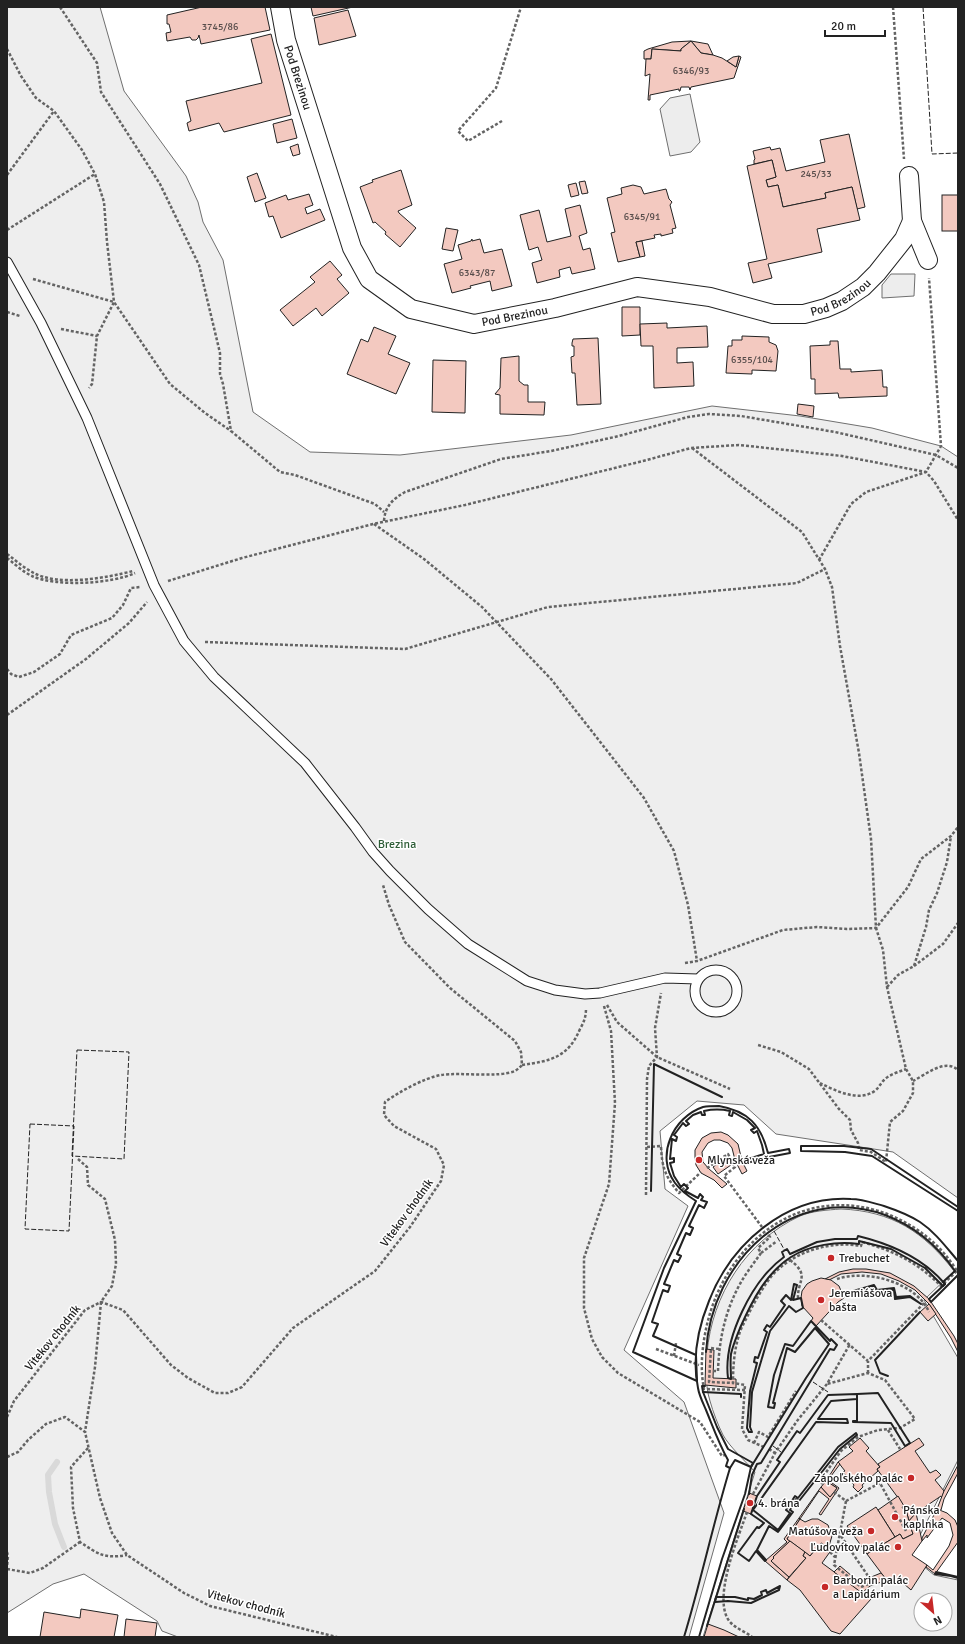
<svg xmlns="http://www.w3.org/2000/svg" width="965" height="1644" font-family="Signika,sans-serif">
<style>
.green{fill:#eee;stroke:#6f6f6f;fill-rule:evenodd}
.parking{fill:#ededed;stroke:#6f6f6f}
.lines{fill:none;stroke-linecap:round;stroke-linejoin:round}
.stream{stroke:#d9d9d9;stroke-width:6}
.building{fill:#f3c9c0;stroke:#222}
.service-casing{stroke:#222;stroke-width:11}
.minor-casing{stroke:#222;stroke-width:20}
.path{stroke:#646464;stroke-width:2.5;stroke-dasharray:3 2;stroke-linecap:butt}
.service{stroke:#fff;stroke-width:9}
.minor{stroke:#fff;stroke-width:18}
.fence{stroke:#222;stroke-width:1;stroke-dasharray:5 2;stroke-linecap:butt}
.wall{stroke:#222;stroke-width:2}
.poi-dot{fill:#c62828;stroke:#fff;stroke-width:1.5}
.labels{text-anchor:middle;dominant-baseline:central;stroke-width:3;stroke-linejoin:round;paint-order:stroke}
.number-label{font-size:10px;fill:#564c4a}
.street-label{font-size:12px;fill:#222;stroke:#fff}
.park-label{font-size:12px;fill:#2f5e38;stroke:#fff}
.poi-label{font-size:12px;fill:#222;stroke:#fff;text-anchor:start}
</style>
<rect width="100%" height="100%" fill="#fff"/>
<g class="green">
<polygon points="7,7 100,7 124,91 186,176 198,202 203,222 223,260 253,412 310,452 400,455 571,435 712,406 800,416 872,428 941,446 958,457 958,1198 893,1152 776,1134 744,1105 697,1101 660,1131 665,1189 688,1206 624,1350 684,1402 724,1513 689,1637 178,1637 162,1631 157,1621 84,1574 53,1584 7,1613"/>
<path d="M841,1209C892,1211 924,1232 954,1271L924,1300L958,1358V1460L910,1555L934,1575L958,1580V1637H703L755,1472C746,1462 729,1446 723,1435C718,1425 713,1412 710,1401C705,1385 706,1369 707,1353C712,1295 746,1241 800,1216C812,1211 827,1210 841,1209ZM921,1600H945V1624H921Z"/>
</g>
<g class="parking">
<polygon points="690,94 700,142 691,152 670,156 660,109 670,98"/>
<polygon points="891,274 915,274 914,296 882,298 882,285"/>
</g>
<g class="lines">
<polyline class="stream" points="57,1462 48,1475 49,1492 55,1524 64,1547"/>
</g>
<g class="building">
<polygon points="202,7 265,7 270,30 201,44 199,35 198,38 196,40 192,40 190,37 167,41 166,33 171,32 169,24 167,24 167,15"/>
<polygon points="311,7 353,7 313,16"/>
<polygon points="348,10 356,36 319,45 314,18"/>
<polygon points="271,34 291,115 224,132 219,123 189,131 187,123 191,121 186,101 262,83 251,39"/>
<polygon points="691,41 681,49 681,51 652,49 651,59 644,59 644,51 648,49 672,42"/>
<polygon points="691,41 708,44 713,55 701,53"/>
<polygon points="691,41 701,53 713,55 722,58 736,67 739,56 741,57 734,78 691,87 690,90 689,87 681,87 680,91 679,91 679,89 650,95 650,100 648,100 650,74 645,76 646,59 651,59 652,49 681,51 681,49"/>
<polygon points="739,56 736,67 727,61 733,57"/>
<polygon points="292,119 297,138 277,143 273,124"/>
<polygon points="849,134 865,207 857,209 852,187 825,193 826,198 783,207 778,185 768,187 766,180 776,177 772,160 754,164 754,160 755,159 753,151 770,147 771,150 780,148 786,171 825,162 820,140"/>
<polygon points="298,144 300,154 293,156 290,147"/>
<polygon points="772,160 776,177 766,180 768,187 778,185 783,207 826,198 825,193 852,187 860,220 817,229 822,252 768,264 772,278 753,283 748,263 767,259 747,166"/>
<polygon points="401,170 412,205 398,211 399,213 416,228 400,247 385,234 386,232 375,222 373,223 360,187 373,182 372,180"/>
<polygon points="257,173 266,198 255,202 247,177"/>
<polygon points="585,181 588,193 582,194 579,182"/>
<polygon points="576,183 579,195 571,197 568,185"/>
<polygon points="633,185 641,187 644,194 666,189 669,199 672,202 670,205 676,228 672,229 673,233 661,236 661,234 654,235 655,238 636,242 640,257 618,262 611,233 615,232 607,198 622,194 621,188"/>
<polygon points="309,194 313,205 305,208 307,214 320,209 325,220 281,238 273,216 269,217 265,203 286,195 288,200"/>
<rect x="942" y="195" width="16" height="36"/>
<polygon points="580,205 587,233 579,236 583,250 590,248 595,269 572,274 570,267 559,270 560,277 537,283 532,263 542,260 538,247 529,250 520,215 539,210 547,242 571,236 565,209"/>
<polygon points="446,228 458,230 453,251 442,249"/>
<polygon points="472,239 472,241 480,239 484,253 502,249 512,286 492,291 490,281 470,286 471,288 452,293 444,264 462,259 458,245 471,241"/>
<polygon points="642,241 645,256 640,257 636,242"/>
<polygon points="330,261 342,275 337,279 349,293 322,316 316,308 293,326 280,310 315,282 310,277"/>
<polygon points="622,307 640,307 640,335 622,336"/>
<polygon points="667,323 667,328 707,326 708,347 677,348 677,363 693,362 694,386 654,388 653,346 641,346 640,324"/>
<polygon points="374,327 396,336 388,354 410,363 396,394 347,374 361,339 368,342"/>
<polygon points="742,336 769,337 769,342 776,345 778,351 776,371 752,370 752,374 726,373 728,346 732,346 732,340 742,340"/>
<polygon points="598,338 601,404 577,405 575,373 572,373 571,357 574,356 574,346 572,346 572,343 573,339"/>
<polygon points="830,341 838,341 840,369 851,369 851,372 882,370 883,387 887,387 887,396 839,398 838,393 815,394 815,379 811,379 810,346 830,345"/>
<polygon points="519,356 519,381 524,385 528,385 528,402 545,402 544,415 500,414 500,395 495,394 500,388 501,358"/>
<polygon points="433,360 466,361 465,413 432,412"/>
<polygon points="798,404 814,406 813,417 797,414"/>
<polygon points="721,1132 728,1135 738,1144 742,1161 747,1171 742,1174 735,1160 732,1148 728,1143 720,1140 714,1140 708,1143 702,1152 703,1162 709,1169 727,1184 722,1188 714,1180 701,1173 696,1165 695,1157 695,1150 702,1138 711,1133"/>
<polygon points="726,1158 731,1165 718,1174 713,1167"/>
<polygon points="853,1269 866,1269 890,1273 914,1286 929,1299 954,1336 958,1344 958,1352 951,1338 929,1304 915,1290 899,1281 881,1274 862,1272 841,1274 829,1280 825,1279 839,1272"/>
<polygon points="821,1278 831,1280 839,1286 844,1298 838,1302 816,1326 811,1321 813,1318 802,1306 801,1298 802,1291 807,1284 812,1281"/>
<polygon points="929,1304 936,1314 928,1321 920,1312"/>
<polygon points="706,1349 714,1350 713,1378 736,1379 736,1388 705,1385"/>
<polygon points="860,1438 869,1448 866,1451 880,1467 877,1469 878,1471 862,1485 863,1487 858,1492 853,1487 854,1485 843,1472 845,1471 838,1462 853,1451 849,1447"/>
<polygon points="919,1438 924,1445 915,1451 930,1473 936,1470 941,1475 935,1480 944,1491 942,1498 941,1496 916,1513 909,1521 906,1510 905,1512 902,1507 904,1506 877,1469 880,1467 878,1464"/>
<polygon points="838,1462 840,1464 828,1480 839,1488 821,1515 819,1514 829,1499 819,1491 800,1519 799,1518 821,1487 830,1497 837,1488 826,1481"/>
<polygon points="958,1465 958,1473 944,1499 941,1510 937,1509 944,1491"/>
<polygon points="826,1481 837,1488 830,1497 821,1487"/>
<polygon points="749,1493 757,1496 751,1514 743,1511"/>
<polygon points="898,1496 904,1506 902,1507 905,1512 906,1510 909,1521 907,1523 909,1526 910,1525 913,1534 903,1539 900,1534 895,1537 878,1510"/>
<polygon points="876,1507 895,1537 867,1554 847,1526"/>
<polygon points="937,1509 947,1513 955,1520 958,1527 958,1542 935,1574 926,1567 927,1565 933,1570 949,1546 953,1535 950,1523 942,1518 927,1538 927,1535 922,1541 922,1538"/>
<polygon points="916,1513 922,1541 912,1555 927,1565 911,1590 903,1583 905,1581 898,1577 898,1579 888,1582 867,1554 900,1534 903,1539 913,1534 910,1525 909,1526 907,1523"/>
<polygon points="799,1518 800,1519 787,1539 790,1541 773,1557 774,1558 771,1561 789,1577 787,1580 765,1561 787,1542 784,1539"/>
<polygon points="800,1519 805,1522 812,1519 818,1519 828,1525 832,1536 829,1546 831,1548 828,1552 821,1548 824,1545 821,1543 810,1556 787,1539"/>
<polygon points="790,1541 805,1552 803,1556 806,1558 789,1577 771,1561 774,1558 773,1557"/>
<polygon points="821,1543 824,1545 821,1548 828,1552 831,1548 832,1549 822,1563 871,1599 840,1634 831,1631 800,1590 787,1580 806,1558 803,1556 805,1552 810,1556"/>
<polygon points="840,1566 859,1582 881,1573 887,1580 870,1586 862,1593 834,1572"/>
<polygon points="81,1609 118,1615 114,1637 40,1637 44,1612 80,1618"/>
<polygon points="126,1619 157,1623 155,1637 124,1637"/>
<polygon points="708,1624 724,1630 739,1637 704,1637"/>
</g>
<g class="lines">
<g class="service-casing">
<g id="service">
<polyline points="7,262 41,323 87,418 154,585 184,641 214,677 305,763 355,827 373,852 390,871 428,909 468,944 527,981 555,990 585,994 600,993 665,978 698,979"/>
<circle cx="716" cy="991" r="21"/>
</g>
</g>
<g class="minor-casing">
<g id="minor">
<path id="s1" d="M280,7L286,40L352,248L369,279L411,309L474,324L555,308L637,287L710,297L773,314H804L826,308L842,301L863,287L877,273L904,239L912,221"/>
<polyline points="909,176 912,221 928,260"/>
</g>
</g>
<g class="path">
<polyline points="60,7 97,63 101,92 160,184 199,265 220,353 220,374 223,384 231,431 280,472 295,475 375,504 384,512"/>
<polyline points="893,7 904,159"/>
<polyline points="7,49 21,76 36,98 54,111 82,150 95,174 104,202 107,242 114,302 97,336 92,384 89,388"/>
<polyline points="502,121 468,141 458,131 496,88 521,7"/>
<polyline points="7,175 54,111"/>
<polyline points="7,230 95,174"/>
<polyline points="33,279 114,302 170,384 205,413 231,431"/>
<polyline points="7,312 20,316"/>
<polyline points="61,329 97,336"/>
<polyline points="692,448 802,532 825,569 832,587 840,646 859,753 871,839 876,928 883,950 887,987 906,1069 913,1081 913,1093 903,1111 890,1122 886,1162 871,1152 859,1150 858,1143 851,1130 850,1120 839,1109 809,1069 781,1052 758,1045"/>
<path d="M384,521C385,506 393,499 405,492L501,459L551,451L619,436L688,417L709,414L741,416L835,432L936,455L958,468"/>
<polyline points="374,524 424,559 482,607 551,679 644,798 674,851 688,905 697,961"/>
<path d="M7,554C15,560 23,567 32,572C57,587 106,578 133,571"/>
<path d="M7,558C15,564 23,572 32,576C55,587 112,584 135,573"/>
<polyline points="819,560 851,504 866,492 926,472 934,481 958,520"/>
<polyline points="168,581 242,558 373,524 465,505 643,461 691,448 739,445 842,456 926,472 941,446 929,278"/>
<polyline points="205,642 405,649 548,607 797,583 825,569"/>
<polyline points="7,669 11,674 19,677 34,672 60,654 71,635 112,618 123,605 131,588 140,587"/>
<polyline points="7,715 86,659 129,623 147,602"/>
<polyline points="685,963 697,961 783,930 817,927 847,929 876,928 908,887 921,859 951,836 958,827"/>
<polyline points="914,966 943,944 958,923"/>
<polyline points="887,987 898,975 914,966 926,927 929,910 937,893 947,862 951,836"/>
<polyline points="607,1005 617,1022 657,1057 730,1089"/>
<polyline points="604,1006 611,1031 615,1103 609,1184 584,1258 584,1308 592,1339 602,1357 618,1373 700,1422 722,1456 725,1455"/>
<path d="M522,1065C550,1061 568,1058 580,1029C584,1022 586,1017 586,1008"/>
<path d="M913,1081C925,1075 945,1058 958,1070"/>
<path d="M820,1083C836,1091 860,1103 876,1090C879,1087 881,1083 884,1080C890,1074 899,1072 906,1069"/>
<path d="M647,1147L661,1146C662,1168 665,1176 679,1193L701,1172"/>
<polyline points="78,1159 87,1167 88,1185 105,1199 115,1240 116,1264 112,1286 101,1302 95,1367 85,1432"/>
<polyline points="707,1168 728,1154 735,1167 724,1176 762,1227"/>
<polyline points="646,1195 647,1079 649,1066 657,1057 655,1028 661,993"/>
<polyline points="761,1253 777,1241"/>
<path d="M790,1260C811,1276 797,1280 798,1299"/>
<path d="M837,1279C866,1269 916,1282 929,1312"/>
<polyline points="821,1320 868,1361 924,1303"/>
<polyline points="656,1349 699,1365"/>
<polyline points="719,1349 711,1348 709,1382 733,1383"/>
<polyline points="674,1356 676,1343"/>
<path d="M713,1371H718C719,1340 725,1311 740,1284C746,1273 754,1263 761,1253L758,1248L770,1237L767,1233"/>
<polyline points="868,1373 868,1361"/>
<path d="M745,1390L704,1389C700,1369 702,1348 706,1329C724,1243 802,1180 890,1215C918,1227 941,1245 957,1271"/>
<path d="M7,1417L14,1401L85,1310L101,1302L123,1310L171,1365L188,1378L215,1393H228L242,1387L293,1328L375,1271L410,1227L441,1181L444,1165L436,1149L394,1126L384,1115L385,1102C399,1092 424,1078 441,1075C461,1072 498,1078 515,1071C518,1069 520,1067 522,1065L521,1052L515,1041L450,988L405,942L389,905L383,885"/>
<polyline points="888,1430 900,1449"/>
<polyline points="754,1443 759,1432 768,1437 796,1391"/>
<path d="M764,1447L748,1440L742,1429L745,1385L733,1383C733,1367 734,1351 739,1335C741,1327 746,1320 749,1313C755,1301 762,1289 770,1278C790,1253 829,1240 861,1246L862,1242C894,1251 917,1262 941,1286L958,1270"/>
<path d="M88,1448L71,1467L73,1508L80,1542C98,1554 104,1559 127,1555"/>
<polyline points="769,1449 775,1453"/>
<polyline points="7,1457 18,1452 28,1440 46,1424 65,1417 85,1432 100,1498 112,1533 127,1555 184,1593 210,1606 337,1637"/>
<polyline points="823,1484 820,1481 841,1451 858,1437 878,1430 900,1428 915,1419 885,1380 868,1373 827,1384"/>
<polyline points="834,1492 846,1501 834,1565 861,1587 884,1578"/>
<polyline points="753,1494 775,1453 797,1421 827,1384 850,1344"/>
<polyline points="846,1501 880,1483 906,1531"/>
<path d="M747,1512C739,1536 710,1602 731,1623C737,1629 746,1632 752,1637"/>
<polyline points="841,1536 868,1576"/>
<polyline points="7,1552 8,1556 7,1567"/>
<polyline points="830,1552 835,1557"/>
<polyline points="7,1569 30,1573 43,1568 80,1542"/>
</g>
<use href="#service" class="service"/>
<use href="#minor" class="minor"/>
<g class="fence">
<polyline points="923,7 932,154 958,153"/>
<polygon points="77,1050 129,1052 124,1159 72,1156"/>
<polygon points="30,1124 74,1126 69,1231 25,1229"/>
<polyline points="774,1231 785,1251"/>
<polyline points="813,1382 828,1392"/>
<polyline points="773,1446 781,1452"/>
</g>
<g class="wall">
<path d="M719,1106C748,1111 761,1125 768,1153L789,1149L790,1153L769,1157L770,1162L765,1163L764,1158L744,1164L742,1161L764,1154L762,1145L757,1131L754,1133L751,1130L755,1128L747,1120L733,1112L732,1116L729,1115L730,1111C721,1109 713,1109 704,1111L705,1115H702L701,1112L693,1115L686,1121L689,1124L686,1126L683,1123L674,1135L677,1137L676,1141L672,1139L670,1159L674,1158V1162L670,1163L674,1176L681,1187L684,1184L688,1188L685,1191L698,1198L700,1194L703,1197L701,1200L707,1202L704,1208L699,1205L689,1226L693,1228L690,1235L686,1233L677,1254L681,1256L678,1262L674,1260L664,1284L670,1286L668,1292L663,1290L652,1322L658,1324L653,1336L696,1355L697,1381L633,1352L664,1268L696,1201C688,1196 681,1191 675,1183C655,1156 673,1117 703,1107C708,1106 714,1106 719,1106Z"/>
<polyline points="651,1191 654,1064 722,1097"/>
<polyline points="958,1207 871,1149 844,1146 801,1146 801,1151 845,1152 872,1156 958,1211"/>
<path d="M858,1236C891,1244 923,1258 945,1284L943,1286L925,1268L891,1249L859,1241V1244C837,1241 810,1245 791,1257C766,1273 752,1301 740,1328C737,1336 733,1345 731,1354C730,1362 731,1371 731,1379L728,1378C723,1339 752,1280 784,1257L782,1252L787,1249L790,1254L817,1242L835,1239H857Z"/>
<polygon points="794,1284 797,1285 793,1300 801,1298 803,1308 796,1312 789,1306 770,1331 752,1392 750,1427 752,1432 749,1432 747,1428 750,1391 757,1363 754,1362 755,1357 758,1358 767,1332 764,1330 767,1325 770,1327 785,1305 781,1301 786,1295 791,1300"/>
<polygon points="874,1285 877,1290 894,1288 896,1297 910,1296 921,1304 910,1297 895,1299 894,1290 877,1291 874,1287 843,1295 843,1294"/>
<path d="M706,1352C711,1261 792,1182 885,1215C914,1226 937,1245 955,1271L943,1282L945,1284L929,1299L931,1302L958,1275"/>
<polyline points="888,1376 880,1373 875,1360 920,1312"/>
<path d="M705,1386H702L703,1392L717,1427L728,1449L753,1463L751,1467L735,1460L730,1468L726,1466L728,1460C719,1444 713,1427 706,1410C703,1403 699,1395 698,1388C692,1359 698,1328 709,1301C731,1244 786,1195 851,1199C862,1199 873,1203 884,1206C896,1210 909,1215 920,1222C935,1232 946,1247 958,1261"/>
<polyline points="703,1392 741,1394 741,1397"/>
<polygon points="878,1393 910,1443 905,1446 891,1423 853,1422 853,1421 857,1421 857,1394"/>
<polygon points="857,1394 857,1399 831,1401 818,1419 847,1419 848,1423 816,1422 753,1510 778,1530 790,1513 786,1510 795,1496 798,1498 838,1447 856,1433 857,1435 840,1449 799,1501 796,1499 790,1510 793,1512 778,1532 769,1526 757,1550 766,1560 765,1561 756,1551 749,1561 738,1553 757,1527 759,1528 764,1523 751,1514 757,1496 780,1462 777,1460 797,1431 800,1433 828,1395"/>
<polyline points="958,1577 936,1572 935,1574 951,1576 958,1578"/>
<polygon points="780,1586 779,1590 751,1603 728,1601 715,1602 716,1597 735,1597 748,1600 748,1598 754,1599 762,1595 761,1592 766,1590 767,1593"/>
<polyline points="707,1626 744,1509"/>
<path d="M684,1637C701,1581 713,1524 730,1468"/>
<polyline points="699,1637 722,1559 745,1494 751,1467 806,1378 829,1344 815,1328 795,1352 787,1348 773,1403 775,1403 774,1408 768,1407 774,1375 785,1344 793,1346 811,1321 830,1341 831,1339 837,1345 834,1350 830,1349 761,1463 757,1464 752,1475 749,1494"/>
</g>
</g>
<g class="poi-dot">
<circle cx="699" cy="1160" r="4"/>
<circle cx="831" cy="1258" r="4"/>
<circle cx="821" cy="1300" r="4"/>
<circle cx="911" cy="1478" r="4"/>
<circle cx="750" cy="1503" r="4"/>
<circle cx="895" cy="1517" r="4"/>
<circle cx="871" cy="1531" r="4"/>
<circle cx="898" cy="1547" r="4"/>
<circle cx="825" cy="1587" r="4"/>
</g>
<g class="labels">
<g class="number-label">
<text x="220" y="27">3745/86</text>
<text x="691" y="71">6346/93</text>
<text x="816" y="174">245/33</text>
<text x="642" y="217">6345/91</text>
<text x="477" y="273">6343/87</text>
<text x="752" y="360">6355/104</text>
</g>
<g class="street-label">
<text stroke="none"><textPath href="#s1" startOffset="73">Pod Brezinou</textPath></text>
<text stroke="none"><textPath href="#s1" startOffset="781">Pod Brezinou</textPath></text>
<text stroke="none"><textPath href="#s1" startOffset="445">Pod Brezinou</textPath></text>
<text transform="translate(407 1213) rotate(-54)">Vitekov chodník</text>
<text transform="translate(53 1338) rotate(-51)">Vitekov chodník</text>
<text transform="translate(246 1604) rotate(15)">Vitekov chodník</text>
</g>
<g class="park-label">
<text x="397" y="844">Brezina</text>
</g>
<g class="poi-label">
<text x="707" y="1160">Mlynská veža</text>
<text x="839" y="1258">Trebuchet</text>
<text x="829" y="1293">Jeremiášova<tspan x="829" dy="14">bašta</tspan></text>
<text x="903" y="1478" text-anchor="end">Zápoľského palác</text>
<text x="758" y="1503">4. brána</text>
<text x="903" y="1510">Pánska<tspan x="903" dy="14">kaplnka</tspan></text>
<text x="863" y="1531" text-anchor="end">Matúšova veža</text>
<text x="890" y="1547" text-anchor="end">Ľudovítov palác</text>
<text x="833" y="1580">Barborin palác<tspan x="833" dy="14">a Lapidárium</tspan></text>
</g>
</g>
<rect width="965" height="1644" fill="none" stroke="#222222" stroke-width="16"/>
<g transform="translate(933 1612) rotate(152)"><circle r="19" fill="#ffffff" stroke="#a7a7a7"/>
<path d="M0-3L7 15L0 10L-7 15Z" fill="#c62828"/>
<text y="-6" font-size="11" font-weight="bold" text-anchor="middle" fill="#222222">N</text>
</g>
<path d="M825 30v6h60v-6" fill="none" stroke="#222222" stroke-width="2"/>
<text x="831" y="30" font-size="12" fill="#222222" stroke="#ffffff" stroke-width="3" paint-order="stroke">20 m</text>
</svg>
